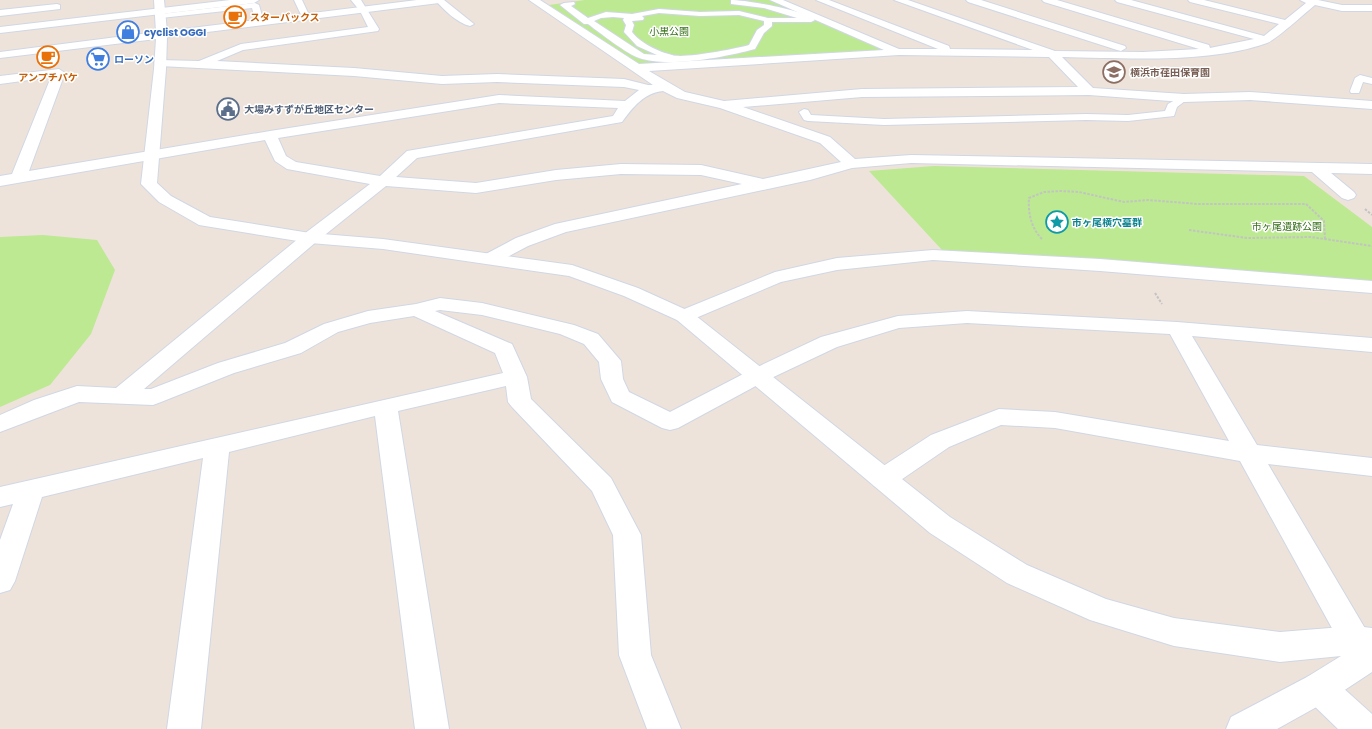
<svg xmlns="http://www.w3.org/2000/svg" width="1372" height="729" font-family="Poppins,'Noto Sans JP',sans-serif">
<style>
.green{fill:#bce992}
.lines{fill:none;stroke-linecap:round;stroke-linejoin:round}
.service-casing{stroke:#d0d7e4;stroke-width:2}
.minor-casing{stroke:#d0d7e4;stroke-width:2}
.tertiary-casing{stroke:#d0d7e4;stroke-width:2}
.path{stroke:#c3c3c3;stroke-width:2;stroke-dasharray:2.5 1.5;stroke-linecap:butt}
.service{fill:#fff;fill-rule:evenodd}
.minor{fill:#fff;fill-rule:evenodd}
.tertiary{fill:#fff;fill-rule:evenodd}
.labels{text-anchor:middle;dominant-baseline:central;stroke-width:3;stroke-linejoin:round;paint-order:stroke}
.far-food-label{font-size:10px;font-weight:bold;fill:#c56008;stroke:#fff;text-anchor:start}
.far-park-label{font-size:10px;fill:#336e14;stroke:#fff}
.far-shop-label{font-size:10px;font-weight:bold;fill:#366cbe;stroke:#fff;text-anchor:start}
.far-education-label{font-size:10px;font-weight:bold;fill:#785e54;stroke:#fff;text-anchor:start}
.far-service-label{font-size:10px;font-weight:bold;fill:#4e5e75;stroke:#fff;text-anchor:start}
.far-culture-label{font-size:10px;font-weight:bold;fill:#0d838f;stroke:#fff;text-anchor:start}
</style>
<rect width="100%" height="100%" fill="#ede3db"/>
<g class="green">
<polygon points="585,0 769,0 882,48 879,52 654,64 638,63 549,5"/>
<polygon points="934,166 1304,176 1372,227 1372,283 942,250 869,171"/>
<polygon points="43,235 97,240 115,270 91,334 50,385 0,407 0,237"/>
</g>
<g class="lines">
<g class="service-casing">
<g id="service">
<polygon points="294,0 302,0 310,17 309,19 303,19"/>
<path d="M435,0H444L474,24L470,26C457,23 444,10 435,0Z"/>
<path d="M731,0C746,0 805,10 815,20L811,22H772V26L764,33L755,49C726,57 668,68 639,58C627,54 600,33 588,24H584L560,5L564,3L574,2L575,4L571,6L588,18L606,12L632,14L659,9L700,12L739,11L768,18H797L764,8L731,4ZM659,13L700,16L739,15L764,21V25L757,30L749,45C735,49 683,59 672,55C659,52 640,43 632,32L634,25L632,21L643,20L644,18L642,16ZM613,17L624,18L623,20L626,25L624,32L637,46L657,55L644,54L594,21L601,18Z"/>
<polygon points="255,3 259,5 264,23 263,25 257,25 256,23 252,8 161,18 157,16 161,14"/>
<polygon points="1360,75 1372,78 1372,84 1363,82 1359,93 1351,93 1350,91 1355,78"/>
<polygon points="1184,95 1189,98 1177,107 1174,116 1128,121 1086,120 884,125 808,121 804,120 799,112 804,109 808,110 811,115 884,119 1086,114 1128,115 1165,111 1168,104"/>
</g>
</g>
<g class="minor-casing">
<g id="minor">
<polygon points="230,0 259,0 254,3 0,33 0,27"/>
<path d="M351,0H361L379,29L378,31L243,50L217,61L354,68L442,76L497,74L624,79L648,85H653L529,0H540L639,64L884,50L770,0H783L899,49H938L816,0H829L949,46L950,49L1033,50L894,0H908L1055,51L1143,52L1199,49L1044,2L1042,0H1057L1209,45L1210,48L1254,39L1117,2L1115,0H1131L1264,36L1279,24L1190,2L1188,0H1204L1285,20L1306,3L1300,0H1318L1342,5H1372V11H1342L1315,5C1305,13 1277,39 1267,43C1209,64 1124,58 1062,57L1093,88L1184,94L1250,92L1372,101V109L1250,100L1184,102L1089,95L862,97L743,107L830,137L855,159L911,155L1372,164V174L1331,173L1354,192L1356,195L1354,198L1348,200L1342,198L1312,172L911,163L852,168L810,180L566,232L528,246L496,263L490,264L484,263L481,259L484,255L516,238L555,224L742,184L701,175L621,174L556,180L476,193L386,186L316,242L144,389H151L218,363L285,343L324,324L368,311L416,304L440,298L482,303L574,325L598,334L621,361L623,379L629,392L670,412L749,371L821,337L898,316L967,311L1177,322L1372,338V352L1192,336L1257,445L1372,458V476L1268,464L1366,630L1371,640L1366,650L1355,654L1344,650L1240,461L1055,428L1001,425L949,447L892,486L883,489L874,486L870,479L874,472L931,435L999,409L1055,412L1229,441L1170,334L967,323L899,328L837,347L765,381L678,428L670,430L662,428L612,402L601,379L599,362L584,344L560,334L482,315L440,310L435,311L512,344L527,377L531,399L611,478L641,535L651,655L681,729H647L619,655L613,535L592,491L512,407L508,402L506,386L398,411L449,729H415L375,416L229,452L201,729H167L203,458L42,497L15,581L10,590L0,593V540L13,504L0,507V487L503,373L495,353L414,316L370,323L338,332L301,353L234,373L161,402L153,405L79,402L0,432V415L34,400L77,386L116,388L304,234L370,184L287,169L275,161L265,140L0,186V176L12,174L51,77L0,84V76L59,69L65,73L29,171L270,131L499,95L625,101L639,90L624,87L497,82L442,84L354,76L160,66L154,63L160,60L199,61L241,44L368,27L360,11ZM899,55L1049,57L1078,87L862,89L724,101L685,92L649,71ZM663,91L677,98L720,108L820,143L841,162L763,179L701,165L621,164L556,170L476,183L396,177L417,158L622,122C633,107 644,93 663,91ZM499,103L618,108L613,116L407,151L380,176L296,162L286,156L278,138Z"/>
<polygon points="966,0 981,0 1125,46 1126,48 1121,51 1117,50 968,2"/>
<polygon points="57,4 60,5 60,9 0,16 0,10"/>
<polygon points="933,250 1100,259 1372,281 1372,293 1100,271 933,260 837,270 781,282 691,320 684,322 677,320 674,316 677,312 775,272 837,258"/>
<polygon points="1319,672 1331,677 1372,714 1372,729 1338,729 1307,699 1302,688 1307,677"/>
</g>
</g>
<g class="tertiary-casing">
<polygon id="tertiary" points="154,0 164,0 167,31 417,0 444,0 439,3 167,37 166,69 157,183 171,196 210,217 310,233 383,239 572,265 638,288 691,312 950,517 1027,565 1106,599 1174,618 1280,632 1355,626 1372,628 1372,672 1331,699 1277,729 1226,729 1231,717 1307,677 1341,656 1280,662 1174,646 1090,620 1007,583 930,533 677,320 624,296 569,276 383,249 310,243 205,226 199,225 159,202 141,184 154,69 156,39 0,58 0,52 156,32"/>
</g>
<g class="path">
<polyline points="1365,209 1372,215"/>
<polyline points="1189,230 1247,238 1311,237 1372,246"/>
<path d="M1042,239C1031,228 1028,213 1029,198L1044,192L1061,191L1079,192L1124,202L1148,200L1198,204H1306L1324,221L1325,239"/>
<polyline points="1155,293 1162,304"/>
</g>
<use href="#service" class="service"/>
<use href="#minor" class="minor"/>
<use href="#tertiary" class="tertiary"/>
</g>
<defs>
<g id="cafe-ring" transform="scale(1.15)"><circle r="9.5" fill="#fff" stroke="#e8710a" stroke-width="1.5"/><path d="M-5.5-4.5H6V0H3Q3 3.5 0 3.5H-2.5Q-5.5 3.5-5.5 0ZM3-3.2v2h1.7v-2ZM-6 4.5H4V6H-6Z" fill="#e8710a"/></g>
<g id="shop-ring" transform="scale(1.15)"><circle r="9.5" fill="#fff" stroke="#3f7fe0" stroke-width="1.5"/><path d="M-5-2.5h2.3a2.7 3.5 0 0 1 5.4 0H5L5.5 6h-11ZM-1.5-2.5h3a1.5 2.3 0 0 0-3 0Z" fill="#3f7fe0"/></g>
<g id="supermarket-ring" transform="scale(1.15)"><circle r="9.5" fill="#fff" stroke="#3f7fe0" stroke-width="1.5"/><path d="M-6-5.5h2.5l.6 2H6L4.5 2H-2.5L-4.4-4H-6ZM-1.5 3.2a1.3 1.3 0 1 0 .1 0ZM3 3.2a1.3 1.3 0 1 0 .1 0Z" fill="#3f7fe0"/></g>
<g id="school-ring" transform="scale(1.15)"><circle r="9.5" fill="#fff" stroke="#8d6e63" stroke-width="1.5"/><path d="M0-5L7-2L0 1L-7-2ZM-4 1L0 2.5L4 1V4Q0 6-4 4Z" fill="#8d6e63"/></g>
<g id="civic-ring" transform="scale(1.15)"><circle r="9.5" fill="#fff" stroke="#5c6f8a" stroke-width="1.5"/><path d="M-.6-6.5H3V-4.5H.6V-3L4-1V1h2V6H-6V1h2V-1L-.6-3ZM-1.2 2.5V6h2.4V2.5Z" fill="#5c6f8a"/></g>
<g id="sight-ring" transform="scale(1.15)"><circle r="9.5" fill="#fff" stroke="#0f9aa8" stroke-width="1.5"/><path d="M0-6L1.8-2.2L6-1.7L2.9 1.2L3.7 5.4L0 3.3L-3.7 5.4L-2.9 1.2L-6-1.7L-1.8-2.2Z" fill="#0f9aa8"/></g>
</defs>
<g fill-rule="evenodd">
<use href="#cafe-ring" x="235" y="17"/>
<use href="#shop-ring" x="128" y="32"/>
<use href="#cafe-ring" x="48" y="57"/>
<use href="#supermarket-ring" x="98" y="59"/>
<use href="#school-ring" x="1114" y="72"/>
<use href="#civic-ring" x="228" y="109"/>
<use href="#sight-ring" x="1057" y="222"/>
</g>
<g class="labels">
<g class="far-food-label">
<text x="250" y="17">スターバックス</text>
<text x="48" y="77" text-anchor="middle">アンプチパケ</text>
</g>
<g class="far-park-label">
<text x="669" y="31">小黒公園</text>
<text x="1287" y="226">市ヶ尾遺跡公園</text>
</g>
<g class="far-shop-label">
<text x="144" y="32">cyclist OGGI</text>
<text x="114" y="59">ローソン</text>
</g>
<g class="far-education-label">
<text x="1130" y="72">横浜市荏田保育園</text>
</g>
<g class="far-service-label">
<text x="244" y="109">大場みすずが丘地区センター</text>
</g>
<g class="far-culture-label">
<text x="1072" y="222">市ヶ尾横穴墓群</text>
</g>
</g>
</svg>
